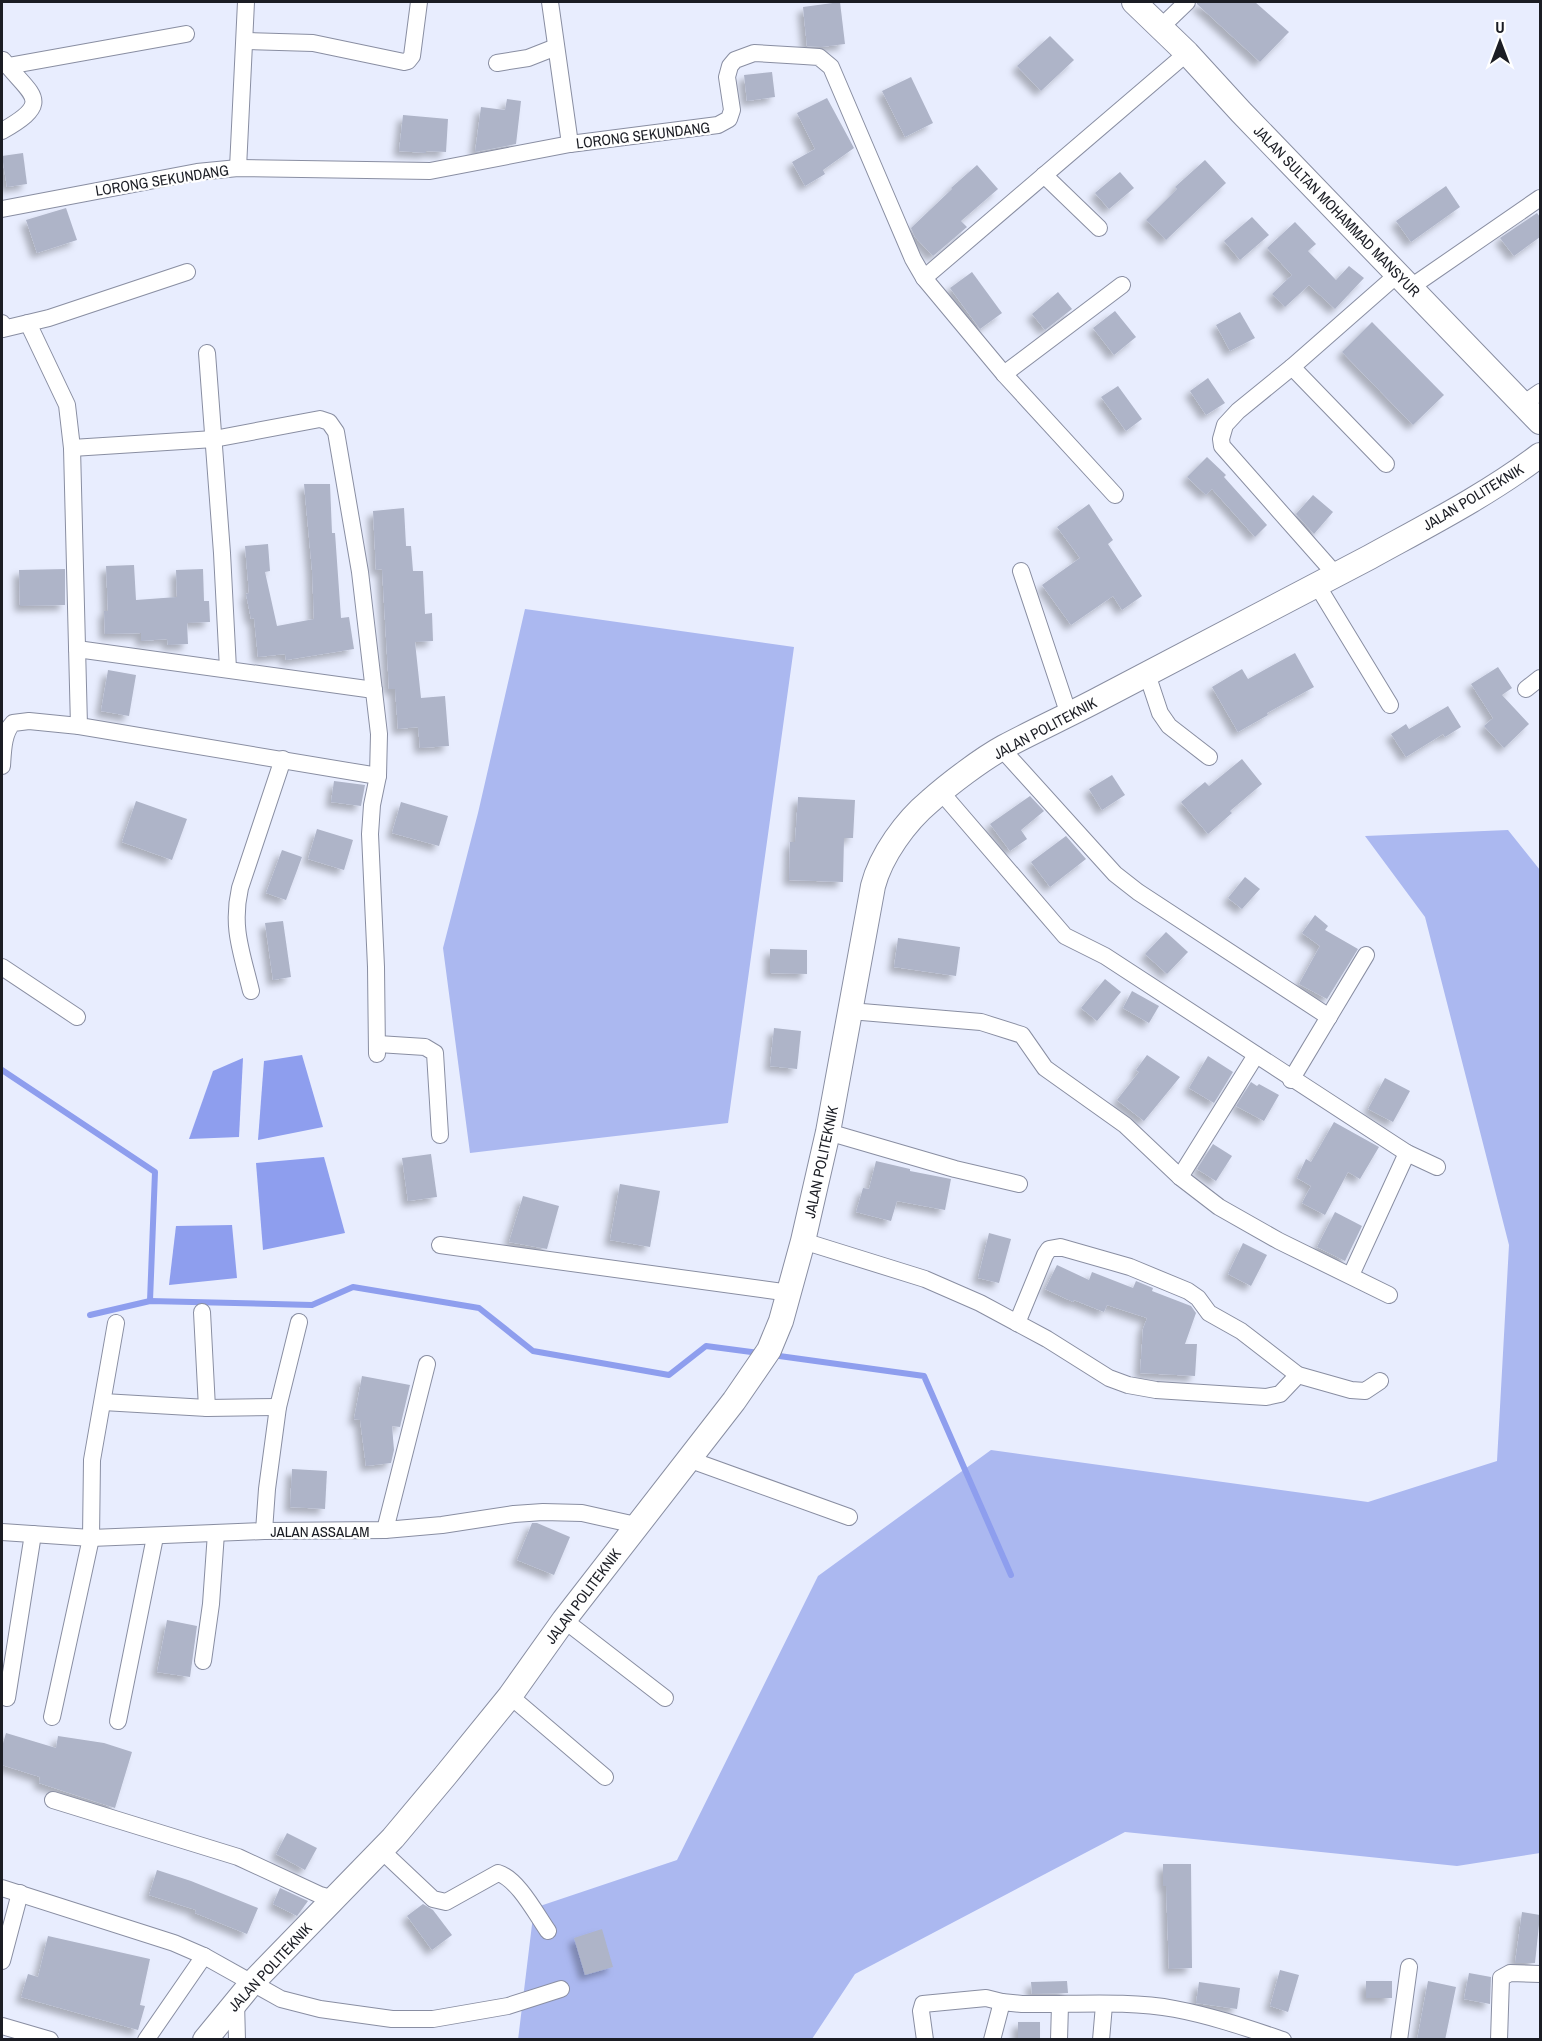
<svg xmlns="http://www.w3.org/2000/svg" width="1542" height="2041" font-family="'Archivo Narrow',sans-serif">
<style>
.green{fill:#abb8f0}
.water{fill:#8e9eee}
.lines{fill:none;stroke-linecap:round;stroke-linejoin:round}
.stream{stroke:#8e9eee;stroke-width:6}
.building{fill:#aeb4c8;filter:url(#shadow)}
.street-casing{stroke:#898ea2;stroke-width:18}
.secondary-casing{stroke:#898ea2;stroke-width:26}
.street{stroke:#fff;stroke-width:16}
.secondary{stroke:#fff;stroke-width:24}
.labels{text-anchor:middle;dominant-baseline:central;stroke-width:4.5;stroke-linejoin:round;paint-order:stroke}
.street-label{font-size:15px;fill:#1b1d24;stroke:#fff}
</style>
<defs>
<filter id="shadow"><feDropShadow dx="-5.5" dy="5.5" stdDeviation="3" flood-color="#0004"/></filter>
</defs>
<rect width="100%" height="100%" fill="#e8edfe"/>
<g class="green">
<polygon points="525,609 794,647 728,1123 470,1153 443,948 478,813"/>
<polygon points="1508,830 1540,870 1540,1853 1457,1866 1125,1832 855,1974 812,2039 518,2040 534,1908 677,1860 818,1576 991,1450 1368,1502 1497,1461 1509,1245 1425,917 1365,836"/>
</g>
<g class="water">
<polygon points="302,1055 323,1127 258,1140 264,1061"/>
<polygon points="243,1058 239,1137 189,1139 213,1071"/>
<polygon points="324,1157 345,1233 263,1250 256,1163"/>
<polygon points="232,1225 237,1278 169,1285 176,1226"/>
</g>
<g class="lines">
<g class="stream">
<polyline points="2,1070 155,1172 150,1301"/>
<polyline points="90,1315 150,1301 312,1305 353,1287 479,1308 533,1351 669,1375 706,1346 759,1353"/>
<polyline points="772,1355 924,1376 1011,1575"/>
</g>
</g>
<g class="building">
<polygon points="840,2 845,44 821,47 807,46 803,7"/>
<polygon points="1197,2 1255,2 1289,32 1260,62 1197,4"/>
<polygon points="1050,36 1074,60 1041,91 1017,66"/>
<polygon points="772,72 775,97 747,101 744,75"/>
<polygon points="911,77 933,123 905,137 882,91"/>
<polygon points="827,98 854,148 823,170 825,174 805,186 792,162 815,149 797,113"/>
<polygon points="507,99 521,101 516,144 475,152 481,107 505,110"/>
<polygon points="403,115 448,119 446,152 426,151 426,153 399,151"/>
<polygon points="23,153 27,184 7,187 2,156"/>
<polygon points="1205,160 1226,183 1166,240 1146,220 1177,189 1175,187"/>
<polygon points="977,165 998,189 961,221 967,227 933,256 915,237 911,228 952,189 951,188"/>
<polygon points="1120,172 1134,188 1109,209 1095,193"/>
<polygon points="1446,186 1460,207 1411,242 1396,221"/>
<polygon points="66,208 77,240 37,253 26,220"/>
<polygon points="1537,213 1540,217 1540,237 1514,256 1500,238"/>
<polygon points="1252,217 1269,235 1240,260 1224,241"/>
<polygon points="1295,222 1316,244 1308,251 1336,280 1349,266 1364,278 1335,309 1309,285 1285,307 1272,294 1292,275 1267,248"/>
<polygon points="972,272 1002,313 980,329 950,288"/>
<polygon points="1058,292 1072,309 1045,330 1032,314"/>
<polygon points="1115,311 1136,337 1114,355 1093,328"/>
<polygon points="1240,312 1255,338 1230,351 1216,325"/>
<polygon points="1372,322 1444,395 1413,425 1342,352"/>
<polygon points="1208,378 1225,403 1206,415 1190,391"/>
<polygon points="1118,386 1142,419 1126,431 1101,397"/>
<polygon points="1207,457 1226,475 1224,477 1267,525 1255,537 1212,489 1206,495 1187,477"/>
<polygon points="304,484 330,484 332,533 335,533 341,618 349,617 354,649 286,660 285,654 258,657 254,618 251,619 246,594 249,593 245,546 268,544 270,571 265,572 277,626 314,619 312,570"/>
<polygon points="1313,495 1333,512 1314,534 1296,514"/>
<polygon points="1089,504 1113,540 1108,544 1142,596 1122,610 1113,596 1071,625 1042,585 1080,558 1057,527"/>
<polygon points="404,508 406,546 411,546 413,571 423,571 425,614 432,613 433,641 415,642 421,698 445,696 449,746 420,748 418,727 398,729 395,689 389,689 382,569 376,570 373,511"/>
<polygon points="134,565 136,600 177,597 176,570 203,569 204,601 209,601 210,622 187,623 188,644 168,645 167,639 141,641 141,633 105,634 104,611 108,611 106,566"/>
<polygon points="65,569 65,605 20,606 19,570"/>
<polygon points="1295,653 1314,687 1267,713 1268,715 1238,732 1212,687 1242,669 1248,679"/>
<polygon points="1498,667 1512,688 1502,695 1529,724 1504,748 1484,726 1493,718 1471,684"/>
<polygon points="108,670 136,675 129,716 101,711"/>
<polygon points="1448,706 1461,727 1445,737 1443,734 1406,757 1391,734 1406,724 1409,729"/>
<polygon points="1242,759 1262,784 1230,811 1232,813 1208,834 1181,802 1205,782 1209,786"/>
<polygon points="1112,775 1125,795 1102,810 1089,789"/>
<polygon points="334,781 365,785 361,806 331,802"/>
<polygon points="1030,796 1044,811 1021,830 1027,839 1010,851 990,824"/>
<polygon points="798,797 855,800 853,838 844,838 843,882 789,880 790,842 795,842"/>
<polygon points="136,801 187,819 172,860 122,842"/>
<polygon points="401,802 448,816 439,846 392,833"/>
<polygon points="317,829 353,840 344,870 308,859"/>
<polygon points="1066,836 1086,859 1050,887 1031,862"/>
<polygon points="282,850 302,857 286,900 266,893"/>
<polygon points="1245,877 1260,889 1242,909 1228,898"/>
<polygon points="1315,915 1328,926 1325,930 1358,949 1327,999 1299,984 1320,946 1302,933"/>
<polygon points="283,921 291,977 273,980 265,923"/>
<polygon points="1166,932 1188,952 1167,974 1145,954"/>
<polygon points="898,938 960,947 956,976 894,967"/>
<polygon points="770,949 807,950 807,974 770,973"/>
<polygon points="1105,979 1121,992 1097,1021 1081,1008"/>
<polygon points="1132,991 1159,1006 1149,1023 1123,1008"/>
<polygon points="774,1028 801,1031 797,1069 770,1066"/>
<polygon points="1147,1055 1180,1077 1144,1121 1117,1100 1139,1072 1136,1070"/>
<polygon points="1208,1056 1233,1072 1214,1103 1189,1088"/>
<polygon points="1385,1078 1410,1091 1393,1122 1368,1109"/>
<polygon points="1251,1082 1257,1086 1259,1084 1279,1095 1264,1121 1236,1106"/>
<polygon points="1334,1122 1379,1147 1360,1179 1348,1172 1325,1215 1302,1203 1311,1186 1297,1178 1306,1159 1311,1162"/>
<polygon points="1213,1144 1232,1156 1216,1181 1197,1169"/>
<polygon points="431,1154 437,1197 408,1201 402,1158"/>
<polygon points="876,1161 910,1169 910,1171 951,1179 945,1210 897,1201 891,1221 856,1212 863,1188 869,1189"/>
<polygon points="620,1184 660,1191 650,1247 610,1240"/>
<polygon points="523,1196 559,1206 547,1249 509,1242"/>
<polygon points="1335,1212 1362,1226 1345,1261 1317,1247"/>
<polygon points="989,1233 1011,1239 999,1283 978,1278"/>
<polygon points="1243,1243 1267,1255 1251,1286 1228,1274"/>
<polygon points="1057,1265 1089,1280 1092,1272 1133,1288 1136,1281 1153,1288 1152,1291 1191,1306 1196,1313 1185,1344 1197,1344 1195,1376 1140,1373 1143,1329 1147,1318 1107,1305 1104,1312 1074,1300 1073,1302 1045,1289"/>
<polygon points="362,1376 410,1385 400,1427 392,1426 394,1450 391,1463 366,1466 360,1420 354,1419"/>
<polygon points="292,1469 327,1471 325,1509 290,1507"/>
<polygon points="532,1523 537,1523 570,1537 554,1575 517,1560"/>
<polygon points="167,1620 197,1626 190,1677 157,1672"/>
<polygon points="6,1733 56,1748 58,1736 104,1743 132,1752 115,1808 39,1783 40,1777 2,1765 2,1747"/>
<polygon points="287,1833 317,1848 305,1870 276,1854"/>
<polygon points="1163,1864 1191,1864 1192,1968 1169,1969 1166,1886 1163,1886"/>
<polygon points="157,1870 191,1881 258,1908 247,1934 195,1913 196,1910 149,1895"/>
<polygon points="280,1888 308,1901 297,1916 273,1904"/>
<polygon points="423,1904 433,1910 452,1935 432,1950 407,1916"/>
<polygon points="1522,1912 1540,1915 1535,1963 1515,1963"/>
<polygon points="602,1929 613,1967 585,1975 574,1938"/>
<polygon points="48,1936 150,1959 140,2005 145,2006 138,2030 21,1997 28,1974 38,1977"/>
<polygon points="1280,1970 1299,1975 1288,2012 1270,2006"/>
<polygon points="1469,1973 1491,1977 1490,2004 1464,1999"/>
<polygon points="1067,1981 1068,1993 1032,1994 1031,1982"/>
<rect x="1366" y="1981" width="26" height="17"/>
<polygon points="1428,1981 1456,1987 1445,2040 1417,2040"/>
<polygon points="1199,1982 1240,1988 1237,2009 1196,2003"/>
<rect x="1018" y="2022" width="22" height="18"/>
</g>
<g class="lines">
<g class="street-casing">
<g id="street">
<polyline points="550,2 570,144"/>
<polyline points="1161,27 1187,2"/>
<polyline points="245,41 313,43 404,62 408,61 412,56 419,2"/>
<polyline points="497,63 528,58 556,47"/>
<polyline points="8,66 186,34"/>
<path d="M2,131C55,101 31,96 3,60"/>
<polyline points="238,168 246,2"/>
<polyline points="1044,175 1099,228"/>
<polyline points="2,209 197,172 238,168 430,171 570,144 718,125 729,119 732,110 727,77 730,66 735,60 754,53 804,56 819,57 831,67 913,259 924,278 1004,374 1115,495"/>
<polyline points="924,278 1187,53"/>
<polyline points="1411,287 1540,198"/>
<polyline points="2,323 3,329 49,318 187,272"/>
<polyline points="28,323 67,405 72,448 79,726 378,776"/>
<polyline points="207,353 222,553 228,669"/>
<polyline points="1292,367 1386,464"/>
<polyline points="1004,374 1122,285"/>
<polyline points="1523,404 1540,392"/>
<polyline points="72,448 214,439 320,419 329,422 336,432 360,572 379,734 378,776 372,805 370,834 376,967 377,1054"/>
<polyline points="1021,571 1069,715"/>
<polyline points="1336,575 1222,446 1221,439 1225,425 1238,411 1292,367 1398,274"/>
<polyline points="1317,585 1390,705"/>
<polyline points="77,649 374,690"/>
<polyline points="1147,674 1160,713 1169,726 1209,757"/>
<polyline points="1526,689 1540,678"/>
<polyline points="1001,748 1115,874 1138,892 1329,1017"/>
<path d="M2,766C3,752 3,733 13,723L29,721L79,726"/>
<polyline points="941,792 1065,936 1105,956 1407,1153 1437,1167"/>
<polyline points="2,967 77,1017"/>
<path d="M251,991C242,953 231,928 240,888L283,759"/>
<polyline points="850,1011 981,1022 1022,1035 1045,1068 1125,1125 1180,1177 1219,1207 1279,1241 1389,1295"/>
<polyline points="378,1044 425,1047 435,1053 440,1135"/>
<polyline points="1291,1080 1366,955"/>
<polyline points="828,1132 955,1169 1019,1184"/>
<polyline points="1180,1177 1256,1055"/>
<polyline points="803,1241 925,1279 980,1303 1047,1339 1109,1378 1128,1385 1156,1390 1266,1397 1280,1394 1298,1375"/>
<polyline points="440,1245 790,1293"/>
<polyline points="1351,1275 1407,1153"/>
<polyline points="202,1312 207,1408"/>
<polyline points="1017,1323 1045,1255 1049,1249 1060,1247 1130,1267 1188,1291 1198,1298 1209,1313 1241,1331 1298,1375 1351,1390 1365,1391 1380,1381"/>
<polyline points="103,1402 207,1408 278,1407"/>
<polyline points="688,1459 849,1517"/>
<polyline points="385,1530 427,1364"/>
<polyline points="264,1531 267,1489 278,1407 299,1322"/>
<polyline points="2,1532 91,1538 264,1531 385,1530 442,1525 514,1514 543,1512 582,1513 636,1525"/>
<polyline points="564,1620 665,1698"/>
<polyline points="203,1661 211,1604 216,1533"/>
<polyline points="510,1696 605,1777"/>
<polyline points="7,1698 33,1534"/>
<polyline points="52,1717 91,1538 92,1460 116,1323"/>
<polyline points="118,1721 155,1537"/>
<polyline points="53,1800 238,1857 320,1895 334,1899"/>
<path d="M381,1850L433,1899L446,1902L498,1873C518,1879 536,1914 548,1931"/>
<polyline points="2,1888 174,1943 204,1956 281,1999 320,2009 392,2019 433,2019 508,2006 561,1989"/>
<polyline points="2,1961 20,1893"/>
<polyline points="236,2002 237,2040"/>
<polyline points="2,2026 50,2040"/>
<polyline points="146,2040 204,1956"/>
<polyline points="925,2040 921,2011 923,2004 986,1998 1002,2002"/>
<path d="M992,2040L1002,2002L1022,2004C1072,2005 1127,2000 1175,2009C1212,2016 1247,2028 1283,2040"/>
<polyline points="1059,2040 1060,2005"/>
<polyline points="1101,2040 1104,2005"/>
<polyline points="1399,2040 1409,1967"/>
<polyline points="1499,2040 1501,1978 1510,1973 1540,1974"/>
</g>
</g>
<g class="secondary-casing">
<g id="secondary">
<polyline points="1134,2 1187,53 1241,112 1540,422"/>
<path d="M205,2040L251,1984L393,1838L445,1776L510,1696L564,1620L734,1401L769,1350L781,1321L803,1241L828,1132L873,886C881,855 906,821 930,801C949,784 982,759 1004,747C1036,730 1069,715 1101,698C1190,651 1280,605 1370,557C1428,525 1487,495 1540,455"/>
</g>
</g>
<use href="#street" class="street"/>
<use href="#secondary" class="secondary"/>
</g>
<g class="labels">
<g class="street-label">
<text transform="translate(643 135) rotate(-7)">LORONG SEKUNDANG</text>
<text transform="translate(162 180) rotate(-9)">LORONG SEKUNDANG</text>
<text transform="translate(1337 211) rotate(46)">JALAN SULTAN MOHAMMAD MANSYUR</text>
<text transform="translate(1473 497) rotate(-31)">JALAN POLITEKNIK</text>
<text transform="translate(1045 728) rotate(-28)">JALAN POLITEKNIK</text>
<text transform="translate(821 1162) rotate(-78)">JALAN POLITEKNIK</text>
<text x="320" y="1531">JALAN ASSALAM</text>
<text transform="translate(583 1596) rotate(-53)">JALAN POLITEKNIK</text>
<text transform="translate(270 1967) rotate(-47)">JALAN POLITEKNIK</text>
</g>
</g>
<rect width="1542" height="2041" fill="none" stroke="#1b1d24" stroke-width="6"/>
<g transform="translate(1500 42)" stroke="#ffffff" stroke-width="4.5" paint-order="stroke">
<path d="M0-4.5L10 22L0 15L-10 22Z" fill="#1b1d24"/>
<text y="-9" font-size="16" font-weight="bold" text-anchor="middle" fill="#1b1d24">U</text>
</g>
</svg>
